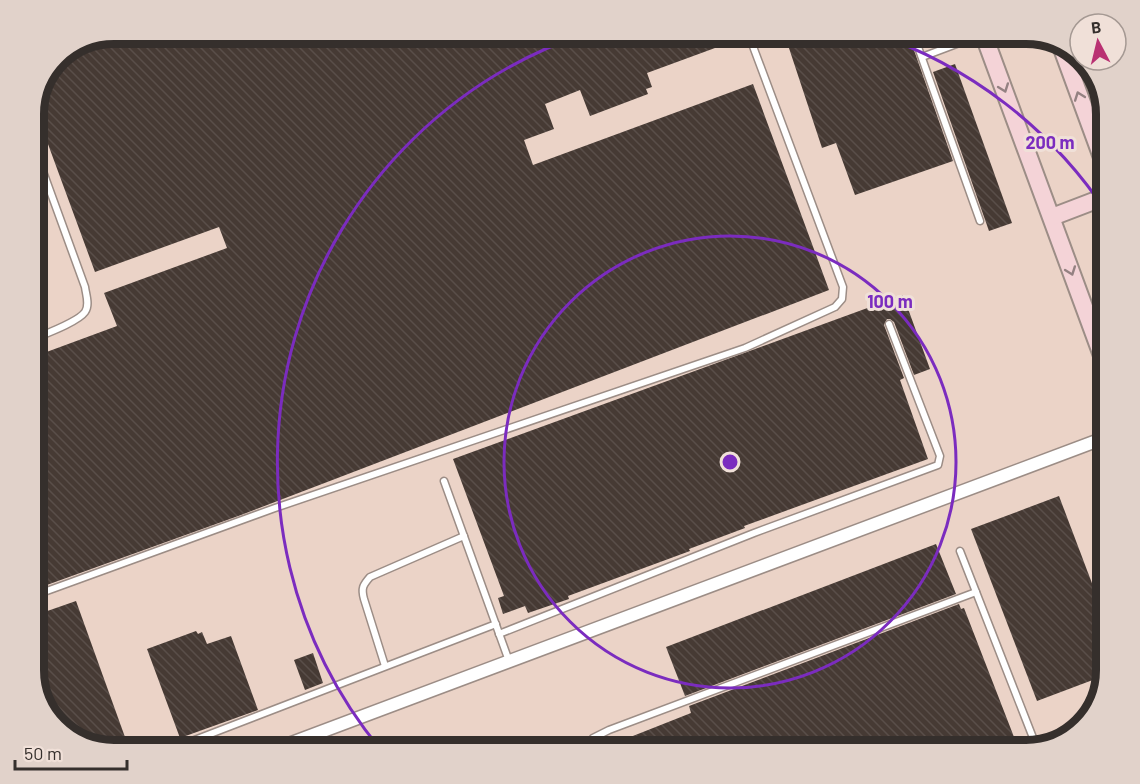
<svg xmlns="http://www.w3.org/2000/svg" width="1140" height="784" font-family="Barlow,sans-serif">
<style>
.built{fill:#ebd3c7}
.building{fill:url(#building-back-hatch)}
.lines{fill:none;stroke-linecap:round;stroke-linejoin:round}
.service-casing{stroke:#9c8d86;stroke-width:9}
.minor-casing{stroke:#9c8d86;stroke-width:15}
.secondary-casing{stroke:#9c8d86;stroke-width:20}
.service{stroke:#fff;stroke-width:6}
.minor{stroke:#fff;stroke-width:12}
.secondary{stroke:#f4d3d7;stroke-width:16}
.oneway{stroke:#948182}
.ring{fill:none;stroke:#7b2cbf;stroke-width:3}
.rim{fill:none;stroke:#352f2c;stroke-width:8}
.centre{fill:#7b2cbf;stroke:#f0e0d8;stroke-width:3}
.ring-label{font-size:18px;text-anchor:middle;font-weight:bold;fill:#7b2cbf;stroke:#f0e0d8;stroke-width:6;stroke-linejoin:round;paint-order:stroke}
</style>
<defs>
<pattern id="building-back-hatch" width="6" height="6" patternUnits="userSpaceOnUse" patternTransform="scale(1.5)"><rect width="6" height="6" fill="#463a34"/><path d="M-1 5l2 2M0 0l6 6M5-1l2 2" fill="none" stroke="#594e49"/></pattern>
</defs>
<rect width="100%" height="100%" fill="#f0e0d8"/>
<polygon class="built" points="113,33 1027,33 1072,47 1080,56 1080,60 1084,60 1096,73 1107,113 1107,671 1093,716 1067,740 1027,751 113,751 68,737 44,711 33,676 33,108 57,56"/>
<g class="building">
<polygon points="113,33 710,33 715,48 647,73 652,87 646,89 648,94 590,116 580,90 545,104 554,129 524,140 533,165 753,84 829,290 241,515 33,590 33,357 117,326 104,293 227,248 219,227 95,272 34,106 57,56"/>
<polygon points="784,33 900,33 901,39 909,36 953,161 855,195 836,143 822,148"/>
<polygon points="919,33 957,33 957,35 923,47"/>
<polygon points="955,64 1012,223 989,231 933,72"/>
<polygon points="903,295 930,369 914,375 894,322 890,319 887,319 884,325 904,378 900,380 928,459 744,526 745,528 689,549 690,551 568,596 569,599 528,613 525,606 503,614 498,598 504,596 453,459"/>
<polygon points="1059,496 1107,623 1107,671 1106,675 1037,701 971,529"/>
<polygon points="936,544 956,594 685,696 666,647"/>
<polygon points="76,601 130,751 113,751 68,737 44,711 33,676 33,616"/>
<polygon points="959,604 961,609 964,608 1014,737 984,748 985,751 595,751 691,713 689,706"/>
<polygon points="196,631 198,634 202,632 207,644 231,636 258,710 180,738 147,649"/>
<polygon points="313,653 323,683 305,690 294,660"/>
</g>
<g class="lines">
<g class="service-casing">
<g id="service">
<polyline points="913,33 980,221"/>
<polyline points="922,57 983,34"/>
<path d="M33,144L85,287C86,295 90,305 85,312C78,322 45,334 33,339"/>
<polyline points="444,481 509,661"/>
<polyline points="960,551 1037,748"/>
<polyline points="33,596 275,508 745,348 835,307 842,299 843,287 748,33"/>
<polyline points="499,634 754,533 938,465 940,456 889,324"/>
<path d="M385,666L364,599C361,588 363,585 370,577L464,536"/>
<polyline points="166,751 496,624"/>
<polyline points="586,751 593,738 609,730 976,592"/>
</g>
</g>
<g class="minor-casing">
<polyline id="minor" points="270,751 1107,437"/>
</g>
<g class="secondary-casing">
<g id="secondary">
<polyline points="983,33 1107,369"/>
<polyline points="1060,43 1107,171"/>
<polyline points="1052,217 1107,196"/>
</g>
</g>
<use href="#service" class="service"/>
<use href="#minor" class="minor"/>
<use href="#secondary" class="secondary"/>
</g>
<defs><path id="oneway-chevron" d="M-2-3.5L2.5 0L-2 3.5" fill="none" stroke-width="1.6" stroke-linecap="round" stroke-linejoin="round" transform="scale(1.5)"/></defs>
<g class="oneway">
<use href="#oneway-chevron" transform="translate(1004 88) rotate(70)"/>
<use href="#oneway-chevron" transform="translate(1079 96) rotate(-110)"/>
<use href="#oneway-chevron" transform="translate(1071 271) rotate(70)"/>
</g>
<g class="ring">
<circle cx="730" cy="462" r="226"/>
<path d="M381 750A452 452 0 0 1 587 33M873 33A452 452 0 0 1 1107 213"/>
</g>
<path d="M0 0H1140V784H0ZM114 44H1026A70 70 0 0 1 1096 114V670A70 70 0 0 1 1026 740H114A70 70 0 0 1 44 670V114A70 70 0 0 1 114 44Z" fill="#e1d2ca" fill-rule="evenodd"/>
<path class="rim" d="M114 44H1026A70 70 0 0 1 1096 114V670A70 70 0 0 1 1026 740H114A70 70 0 0 1 44 670V114A70 70 0 0 1 114 44Z"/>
<circle cx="730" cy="462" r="9" class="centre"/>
<g class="ring-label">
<text x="1050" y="149">200 m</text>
<text x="890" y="308">100 m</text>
</g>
<g transform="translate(1098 42) rotate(353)"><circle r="28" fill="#f0e0d8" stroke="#a59993" stroke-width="1.5"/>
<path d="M0-4.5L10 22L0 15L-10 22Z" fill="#b93172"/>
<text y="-9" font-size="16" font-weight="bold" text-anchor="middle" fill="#352f2c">B</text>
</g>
<path d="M15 760v9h112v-9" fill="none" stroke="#352f2c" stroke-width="3"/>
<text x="24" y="760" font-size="18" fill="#352f2c" stroke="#f0e0d8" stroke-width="4.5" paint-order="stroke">50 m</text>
</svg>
